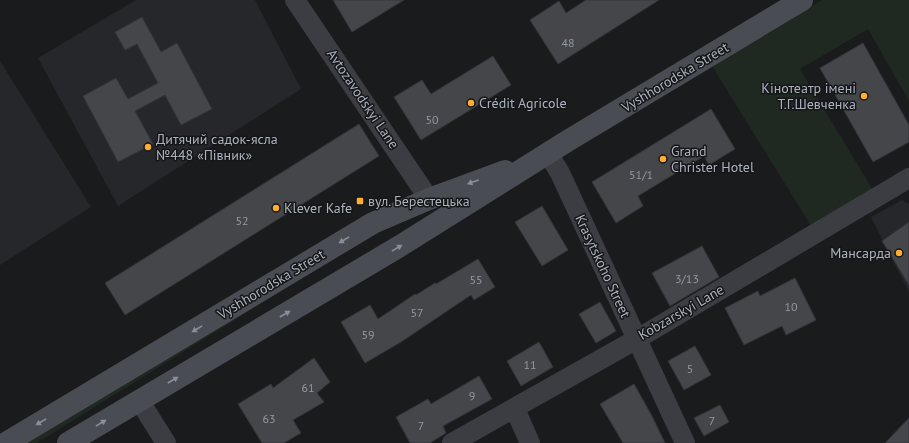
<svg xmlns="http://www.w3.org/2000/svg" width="909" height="443" font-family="'PT Sans',sans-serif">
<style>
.built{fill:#26272a}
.green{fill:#202921}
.building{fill:#44464a;stroke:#34353a}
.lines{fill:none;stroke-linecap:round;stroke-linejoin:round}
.minor{stroke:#3b3d43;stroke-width:20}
.secondary{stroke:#494c53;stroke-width:22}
.oneway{fill:#898f99}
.poi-dot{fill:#ffae31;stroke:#151618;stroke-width:1.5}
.labels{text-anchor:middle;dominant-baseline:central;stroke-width:3;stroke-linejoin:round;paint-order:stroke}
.number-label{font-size:12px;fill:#9298a1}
.street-label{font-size:14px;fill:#acb3be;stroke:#151618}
.poi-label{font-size:14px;fill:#acb3be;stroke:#151618;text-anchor:start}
</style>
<rect width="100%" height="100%" fill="#1a1b1d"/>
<g class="built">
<polygon points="136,0 255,0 301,89 118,206 38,58"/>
<polygon points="0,61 91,207 0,265"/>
<polygon points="902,200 909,204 909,292 871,217"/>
</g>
<g class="green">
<polygon points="822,0 909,0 909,101 868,29 800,69 874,192 813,229 712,66"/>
<polygon points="382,228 37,443 19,443"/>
</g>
<g class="building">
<polygon points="333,0 404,0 352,32"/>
<polygon points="586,0 659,0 558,64 530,20 559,1 566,13"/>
<polygon points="142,17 161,52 177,43 212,109 181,125 165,95 135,111 153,144 118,162 83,96 116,78 128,99 158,83 137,44 125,50 115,32"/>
<polygon points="863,43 909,125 909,142 873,162 820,68"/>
<polygon points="493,56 511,85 421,140 394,97 422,80 431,94"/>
<polygon points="711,109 735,149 709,165 704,156 638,196 643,206 616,223 592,182"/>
<polygon points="359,124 379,156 125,315 105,283"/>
<polygon points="542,206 568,250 542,266 515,222"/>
<polygon points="909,222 909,285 882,241"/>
<polygon points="702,246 719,277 670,306 652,273"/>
<polygon points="478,259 495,287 474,300 471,295 401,342 365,363 341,322 370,305 378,319 415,294 416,295 435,283 436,284"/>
<polygon points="795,278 816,320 786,335 782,326 744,345 725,308 758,291 760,296"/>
<polygon points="600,302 616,331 596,343 579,314"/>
<polygon points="539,342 553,367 521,386 507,361"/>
<polygon points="695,346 711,375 684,390 668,361"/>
<polygon points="314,358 330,382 317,393 324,402 293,420 301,433 284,443 262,443 238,404 271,384 273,388"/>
<polygon points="479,376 492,399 443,426 446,433 430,443 410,443 396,417 428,399 431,404"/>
<polygon points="634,384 652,416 665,443 623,443 600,404"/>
<polygon points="720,405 729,422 704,436 694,418"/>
<polygon points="909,418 909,443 885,443"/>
</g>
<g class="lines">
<g class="minor">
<polyline points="295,0 429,199"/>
<polyline points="549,155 560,173 685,443"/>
<polyline points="139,400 166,443"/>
<polyline points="515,409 530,443"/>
<polyline points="452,443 637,339 909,178"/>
</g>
<g class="secondary">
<polyline points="6,443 373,223 429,199 505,171"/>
<polyline points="68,443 400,246 569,140 802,0"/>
</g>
</g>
<defs><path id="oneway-solid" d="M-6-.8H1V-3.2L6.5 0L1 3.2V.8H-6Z"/></defs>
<g class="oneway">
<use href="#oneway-solid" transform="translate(473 182) rotate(160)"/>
<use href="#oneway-solid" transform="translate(344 240) rotate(149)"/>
<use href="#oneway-solid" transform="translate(397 248) rotate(-31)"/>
<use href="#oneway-solid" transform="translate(285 314) rotate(-30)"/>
<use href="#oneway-solid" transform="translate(197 329) rotate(149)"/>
<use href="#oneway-solid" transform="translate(173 380) rotate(-30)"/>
<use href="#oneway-solid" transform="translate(41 422) rotate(149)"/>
<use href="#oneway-solid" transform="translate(101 423) rotate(-31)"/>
</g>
<g class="poi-dot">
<circle cx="864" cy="96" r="4"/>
<circle cx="471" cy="103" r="4"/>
<circle cx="148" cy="147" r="4"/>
<circle cx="663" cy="159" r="4"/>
<rect x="356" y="197" width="8" height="8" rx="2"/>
<circle cx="276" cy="208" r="4"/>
<circle cx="899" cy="253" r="4"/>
</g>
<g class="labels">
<g class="number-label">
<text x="568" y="42">48</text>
<text x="432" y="119">50</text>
<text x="641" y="174">51/1</text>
<text x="242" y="220">52</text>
<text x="687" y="278">3/13</text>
<text x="476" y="279">55</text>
<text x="791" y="306">10</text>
<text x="417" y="312">57</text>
<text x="368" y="334">59</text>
<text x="530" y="364">11</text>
<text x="690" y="368">5</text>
<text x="308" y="387">61</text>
<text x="472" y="395">9</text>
<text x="269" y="418">63</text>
<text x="712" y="420">7</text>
<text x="421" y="425">7</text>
</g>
<g class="street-label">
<text transform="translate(675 77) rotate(-31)">Vyshhorodska Street</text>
<text transform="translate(363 99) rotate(56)">Avtozavodskyi Lane</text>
<text transform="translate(603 266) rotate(65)">Krasytskoho Street</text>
<text transform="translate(271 284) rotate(-31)">Vyshhorodska Street</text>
<text transform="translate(681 312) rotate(-30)">Kobzarskyi Lane</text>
</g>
<g class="poi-label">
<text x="856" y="88" text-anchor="end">Кінотеатр імені<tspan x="856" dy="16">Т.Г.Шевченка</tspan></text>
<text x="479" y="103">Crédit Agricole</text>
<text x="156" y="139">Дитячий садок-ясла<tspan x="156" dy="16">№448 «Півник»</tspan></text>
<text x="671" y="151">Grand<tspan x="671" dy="16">Christer Hotel</tspan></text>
<text x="368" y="201">вул. Берестецька</text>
<text x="284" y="208">Klever Kafe</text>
<text x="891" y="253" text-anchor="end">Мансарда</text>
</g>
</g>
</svg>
